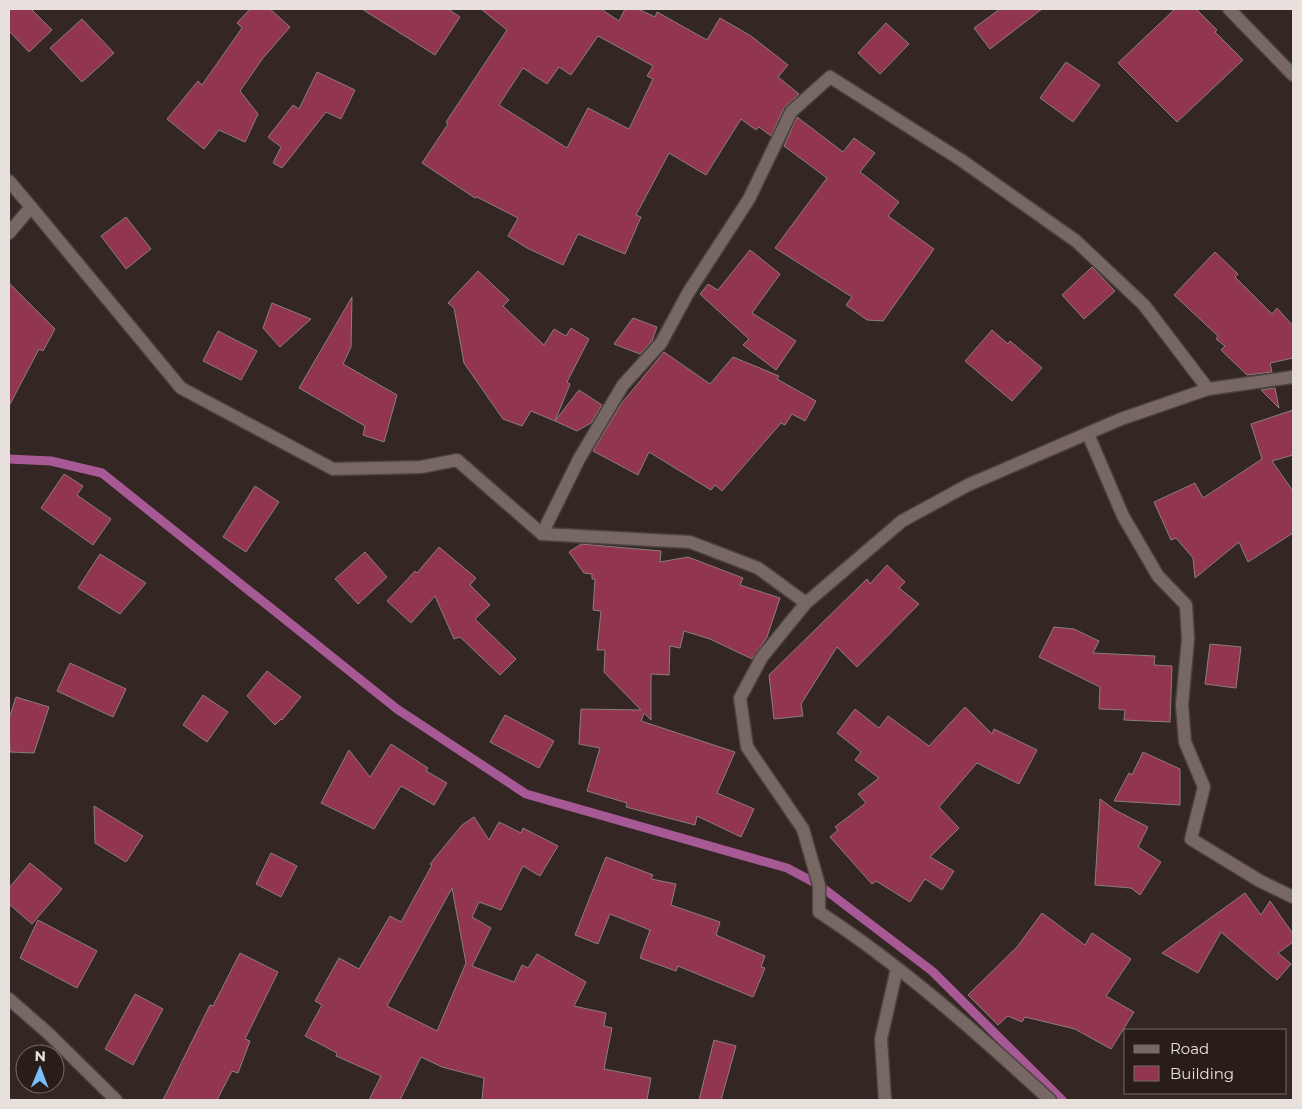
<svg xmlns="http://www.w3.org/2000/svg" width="1302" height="1109" font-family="Montserrat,sans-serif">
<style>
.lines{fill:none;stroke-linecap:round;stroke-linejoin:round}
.stream{stroke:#a65995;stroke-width:9}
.building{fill:#92354f;stroke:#8d7d80;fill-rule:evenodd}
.street-casing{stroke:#4b413e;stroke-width:15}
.street{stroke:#776864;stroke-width:12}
</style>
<rect width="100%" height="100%" fill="#332623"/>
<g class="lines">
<polyline class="stream" points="9,459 51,461 102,473 397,709 526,794 787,868 819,885 932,971 1062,1100"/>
</g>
<g class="building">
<polygon points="9,9 31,9 52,30 29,52 9,31"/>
<polygon points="250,9 270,9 290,27 263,58 240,91 258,114 245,142 219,130 204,149 167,119 198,81 202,85 242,28 237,23"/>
<polygon points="362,9 448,9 460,17 435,55"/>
<path d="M481,9H601L619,21L625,9H638L655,17L657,12L707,40L720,18L751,36L788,65L778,77L799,94L784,108L771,136L759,127L756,130L741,119L706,175L669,153L636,215L641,217L625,254L578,234L563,265L527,248L508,236L518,218L477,197L475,198L422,163L448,124L446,122L507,30ZM598,36L653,66L647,76L653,79L629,129L588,108L567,148L499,105L523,68L547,84L559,67L571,75Z"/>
<polygon points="1000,9 1042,9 990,49 974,28"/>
<polygon points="1175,9 1196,9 1217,30 1215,32 1243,60 1177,122 1118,63"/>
<polygon points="82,19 114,53 82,82 50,48"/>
<polygon points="886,23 909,44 880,74 858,53"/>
<polygon points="1066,62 1100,85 1073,122 1040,98"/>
<polygon points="317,72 355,90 341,119 326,112 282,168 273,163 281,147 268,137 293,105 299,109"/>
<polygon points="797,117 843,152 854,138 875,153 860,172 899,202 888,216 934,249 883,321 867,320 846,305 852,297 775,248 827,178 784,146"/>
<polygon points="126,217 151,249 126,269 101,236"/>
<polygon points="750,250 780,274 752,313 796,341 776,370 743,345 749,339 700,294 708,284 718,290"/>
<polygon points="1215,252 1238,274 1235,277 1272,314 1277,308 1293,326 1293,358 1270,363 1272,372 1247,375 1221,350 1225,346 1216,339 1218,336 1174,295"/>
<polygon points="1092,267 1115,291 1084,319 1062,295"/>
<polygon points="478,271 509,300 503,306 544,345 554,329 566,336 571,328 589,339 567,382 570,384 555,421 531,411 522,426 503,419 464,363 454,308 448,303"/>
<polygon points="9,283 55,329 43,351 39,349 9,406"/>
<polygon points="352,297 351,347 343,364 397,395 384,442 363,435 365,426 299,388"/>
<polygon points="272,303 311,319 280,347 263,328"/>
<polygon points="633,318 657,327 652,341 640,354 614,344"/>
<polygon points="992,330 1008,344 1010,341 1042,368 1012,401 965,361"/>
<polygon points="218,331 257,351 241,380 203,361"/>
<polygon points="664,352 710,384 733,357 779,376 777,379 816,401 805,421 792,414 785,425 781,423 722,491 715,485 711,490 649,452 638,475 593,451 621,404"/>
<polygon points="1275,388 1279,408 1261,390"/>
<polygon points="579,390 602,405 591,423 577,431 555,421"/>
<polygon points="1293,410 1293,455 1272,461 1293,491 1293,533 1248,562 1239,542 1195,578 1193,558 1176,538 1171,540 1154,502 1195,483 1203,498 1262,459 1251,424"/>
<polygon points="64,474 83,486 77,495 111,519 93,545 41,508"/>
<polygon points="255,486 279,502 246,552 223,537"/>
<polygon points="581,544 661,551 660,562 688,557 743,578 740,585 780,598 767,637 752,659 710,639 684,631 680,648 670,646 669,675 651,674 651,720 644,713 641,721 735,752 717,793 754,809 741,837 697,816 695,825 626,807 627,803 587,791 600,748 579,744 581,709 641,710 604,672 605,650 597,650 601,611 593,610 595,579 592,579 592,574 584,573 569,552"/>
<polygon points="439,547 476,578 470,585 490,605 475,619 516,659 500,675 460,637 454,639 435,596 411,623 387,601 415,571 417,573"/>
<polygon points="365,552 387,577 358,604 335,579"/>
<polygon points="100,554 146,583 120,614 78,588"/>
<polygon points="887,565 905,582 899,588 919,604 857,667 837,647 801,704 803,716 774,719 769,675 867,579 870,584"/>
<polygon points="1054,627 1074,629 1099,641 1093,653 1155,656 1154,665 1172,666 1170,722 1124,720 1125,710 1099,709 1100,687 1039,657"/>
<polygon points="1210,644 1241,647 1236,688 1205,684"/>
<polygon points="70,663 126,689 113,717 57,691"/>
<polygon points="267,671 301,697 282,720 281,719 275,725 247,696"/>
<polygon points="203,695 228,712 207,742 183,725"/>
<polygon points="16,697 49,707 34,753 10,752 9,719"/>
<polygon points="965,707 992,734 994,729 1037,750 1019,784 977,763 939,807 959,828 930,857 954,871 942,890 925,879 910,902 876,881 872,884 830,837 838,830 835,827 866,803 858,794 879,778 855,760 861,752 837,733 855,709 879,728 888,716 929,746"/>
<polygon points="505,715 554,741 539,768 490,742"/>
<polygon points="391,744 428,768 426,771 447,783 434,805 401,786 374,829 321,803 349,750 370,777"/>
<polygon points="1143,752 1180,769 1180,805 1114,801 1129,773 1132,775"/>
<polygon points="1100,799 1115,810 1148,827 1138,847 1161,862 1140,895 1131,888 1095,885"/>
<polygon points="94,806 143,836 126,862 95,843"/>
<path d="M474,817L489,840L499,822L521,833L523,828L558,846L540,876L523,866L501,910L479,902L472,917L491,928L472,966L514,982L522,965L528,968L537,954L586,982L574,1006L606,1013L604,1026L612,1028L604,1069L651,1078L647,1100H482L484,1078L442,1067L421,1057L400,1100H369L381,1076L336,1056L337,1053L305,1036L322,1005L315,1001L339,958L359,969L390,916L401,922L432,865L430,864L462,825ZM452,888L466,963L437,1031L387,1006Z"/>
<polygon points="271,853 297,866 281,897 256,884"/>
<polygon points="606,857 653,875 651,879 676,884 671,905 720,922 716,935 765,956 761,967 765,968 753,997 678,966 676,971 640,958 650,930 610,914 598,944 575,935"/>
<polygon points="30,863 62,889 32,924 9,904 9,888"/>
<polygon points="1245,893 1261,915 1270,901 1293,934 1293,942 1278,953 1291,964 1277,980 1221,932 1198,973 1162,953"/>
<polygon points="1042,913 1085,945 1092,933 1131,959 1106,996 1134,1012 1111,1049 1075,1029 1025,1017 1022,1022 1008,1016 998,1025 968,995 1017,947"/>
<polygon points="38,920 97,951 77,988 20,958"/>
<polygon points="240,953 278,972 245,1039 250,1041 238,1073 232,1071 217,1100 163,1100 210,1005 213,1006"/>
<polygon points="135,994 163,1009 133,1065 105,1049"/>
<polygon points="714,1040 736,1046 721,1100 699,1100"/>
</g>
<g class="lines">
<g class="street-casing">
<g id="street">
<polyline points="1229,9 1293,75"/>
<polyline points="9,181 31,207"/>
<polyline points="9,233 31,207 181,388 333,469 421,467 457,460 542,534 690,542 758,568 806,603"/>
<polyline points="1088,434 1123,516 1158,576 1186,605 1188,639 1182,705 1185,742 1204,787 1191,839 1260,881 1293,897"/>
<polyline points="542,534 579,459 623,385 661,343 688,293 749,199 791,112 830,77 961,160 1076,241 1144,305 1208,389"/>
<polyline points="9,999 49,1034 116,1100"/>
<polyline points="885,1100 881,1039 897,968"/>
<path d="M1050,1100C977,1033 902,966 819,912V885L803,829L747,747L740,698L762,657L806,603L902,521L968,485L1121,419L1208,389L1293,377"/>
</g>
</g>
<use href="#street" class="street"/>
</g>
<rect width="1302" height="1109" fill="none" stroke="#e8e0dd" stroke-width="20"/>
<rect x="1124" y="1029" width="162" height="65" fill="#291d19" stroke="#756b67"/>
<rect x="1134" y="1045" width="25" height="8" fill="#776864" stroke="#756b67"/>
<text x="1170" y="1054" font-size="15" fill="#e8e0dd">Road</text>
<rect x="1134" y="1066" width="25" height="15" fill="#92354f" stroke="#756b67"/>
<text x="1170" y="1079" font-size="15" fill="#e8e0dd">Building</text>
<g transform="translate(40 1069) rotate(1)"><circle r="24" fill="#291d19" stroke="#756b67"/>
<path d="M0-4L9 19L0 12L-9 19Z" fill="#7bbef9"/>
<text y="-8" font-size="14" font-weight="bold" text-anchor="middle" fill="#e8e0dd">N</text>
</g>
</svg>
